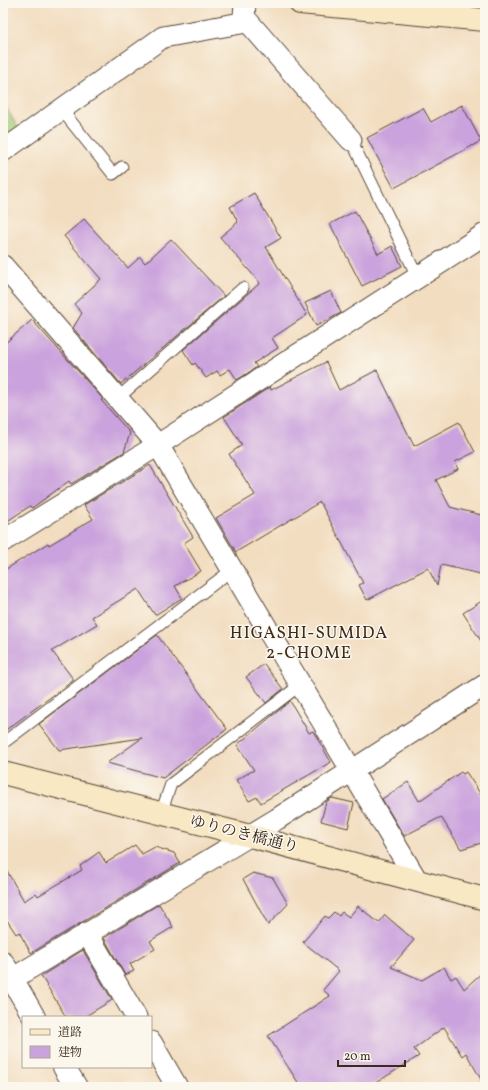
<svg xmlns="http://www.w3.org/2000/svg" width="488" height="1090" font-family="Vollkorn,'Noto Serif JP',serif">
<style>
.green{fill:#a5ce7a;stroke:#707c4c}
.building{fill:#caa2dd}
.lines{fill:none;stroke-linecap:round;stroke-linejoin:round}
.service-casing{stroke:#564536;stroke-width:13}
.minor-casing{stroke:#564536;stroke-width:23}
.tertiary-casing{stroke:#564536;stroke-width:24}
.secondary-casing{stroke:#564536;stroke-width:24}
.service{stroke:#fff;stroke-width:11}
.minor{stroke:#fff;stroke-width:21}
.tertiary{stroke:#fff;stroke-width:22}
.secondary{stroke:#f8e8c3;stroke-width:22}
.labels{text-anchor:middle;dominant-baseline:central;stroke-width:3;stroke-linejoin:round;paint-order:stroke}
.street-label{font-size:16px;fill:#3b2a1e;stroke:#fbf7ec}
.neighbourhood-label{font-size:17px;letter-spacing:1px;fill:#3b2a1e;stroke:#fbf7ec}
</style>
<rect width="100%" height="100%" fill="#fbf7ec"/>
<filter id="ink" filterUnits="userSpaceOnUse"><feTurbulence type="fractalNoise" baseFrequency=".025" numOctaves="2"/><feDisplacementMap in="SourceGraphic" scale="8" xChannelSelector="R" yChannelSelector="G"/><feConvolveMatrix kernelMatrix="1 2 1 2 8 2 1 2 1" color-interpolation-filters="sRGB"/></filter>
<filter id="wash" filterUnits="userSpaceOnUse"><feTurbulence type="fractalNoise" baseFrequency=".012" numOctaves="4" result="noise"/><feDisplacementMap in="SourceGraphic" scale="16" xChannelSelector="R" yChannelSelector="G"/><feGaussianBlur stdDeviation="0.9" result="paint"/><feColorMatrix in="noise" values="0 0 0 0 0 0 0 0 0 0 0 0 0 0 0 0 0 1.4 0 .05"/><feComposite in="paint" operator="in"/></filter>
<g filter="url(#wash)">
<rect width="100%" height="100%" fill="#f2ddc0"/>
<polygon class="green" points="3,102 18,128 3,139"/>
<g id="blocks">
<g class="building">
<polygon points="462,105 481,141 394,188 367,138 423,108 431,122"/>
<polygon points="254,193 281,238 266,247 307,315 272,338 278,348 254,363 257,367 237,380 230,369 220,375 217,371 206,378 195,363 193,365 183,350 260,283 220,237 238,222 230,207"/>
<polygon points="355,211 378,254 392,246 402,266 362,286 330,224"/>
<polygon points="84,219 128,268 140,257 145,263 171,239 224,296 121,384 73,328 82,313 74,304 101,279 64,236"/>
<polygon points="331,291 341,313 316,326 305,303"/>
<polygon points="32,320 103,399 101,400 130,433 124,452 71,484 69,481 32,508 30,506 3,524 3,345"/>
<polygon points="326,362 339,390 377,370 414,446 459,422 475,452 455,462 458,469 436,480 450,507 485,516 485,575 441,565 437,586 428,568 367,600 359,585 363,583 320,502 236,552 216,518 255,495 229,454 242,445 224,417 270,387 271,390"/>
<polygon points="150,465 193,537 184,543 201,571 175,586 182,598 155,615 138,589 92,617 97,624 52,651 74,680 3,732 3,571 48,543 49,545 93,519 84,505"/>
<polygon points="485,599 485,647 463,613"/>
<polygon points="157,635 227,729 163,778 107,763 142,738 59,750 39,724"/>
<polygon points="264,664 283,689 266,703 246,677"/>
<polygon points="290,701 309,733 313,731 331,762 261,803 257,797 249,801 236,780 254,770 237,745"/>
<polygon points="461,772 463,774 466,772 485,801 485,842 461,849 441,817 404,836 382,799 408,782 419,801"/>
<polygon points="332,798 354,803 348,828 321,821 326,802"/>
<polygon points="135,845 142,854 155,847 174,853 180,863 31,953 19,932 16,934 3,914 3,864 24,901 36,893 38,896 82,870 80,866 99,852 106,863"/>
<polygon points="253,873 273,878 288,904 268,925 243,879"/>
<polygon points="159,904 173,927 150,941 155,949 130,964 134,971 125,975 104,938"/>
<polygon points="358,906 379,923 385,915 414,940 391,967 422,980 444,967 451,979 456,976 464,989 485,970 485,1086 466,1053 462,1056 444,1027 414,1049 419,1056 369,1087 301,1087 268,1036 330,996 323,990 339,971 303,942 325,916 328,918 334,912 339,916 342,912 349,917"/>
<polygon points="83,950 112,1000 84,1017 66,1017 41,976"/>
</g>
</g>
</g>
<g filter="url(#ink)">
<use href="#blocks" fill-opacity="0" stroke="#564536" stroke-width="1"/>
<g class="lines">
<g class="service-casing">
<g id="service">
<polyline points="61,109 113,174 122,167"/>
<polyline points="351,140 418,278"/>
<polyline points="118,398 243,288"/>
<polyline points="3,743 232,570"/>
<polyline points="161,813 171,784 300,685"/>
</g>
</g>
<g class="minor-casing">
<g id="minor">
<polyline points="244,17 351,140"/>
<polyline points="3,151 163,37 241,23 244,17 245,3"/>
<polyline points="3,266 158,445 416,879"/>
<polyline points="3,541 158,445 485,234"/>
<polyline points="87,933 136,1017"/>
<polyline points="12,979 277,819 485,685"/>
<polyline points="151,1042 177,1087"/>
</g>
</g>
<g class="tertiary-casing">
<g id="tertiary">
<polyline points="3,963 34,1017"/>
<polyline points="64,1067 76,1087"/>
</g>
</g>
<g class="secondary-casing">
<g id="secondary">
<polyline points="300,3 485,20"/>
<polyline points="3,773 250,836 485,899"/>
</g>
</g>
<use href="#service" class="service"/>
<use href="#minor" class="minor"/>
<use href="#tertiary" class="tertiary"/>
<use href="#secondary" class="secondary"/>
</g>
</g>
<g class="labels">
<g class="street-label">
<text transform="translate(244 835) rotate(14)">ゆりのき橋通り</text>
</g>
<g class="neighbourhood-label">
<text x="309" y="633">HIGASHI-SUMIDA<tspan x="309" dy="20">2-CHOME</tspan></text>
</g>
</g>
<rect width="488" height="1090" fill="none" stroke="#fbf7ec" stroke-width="16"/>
<rect x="22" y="1016" width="130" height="52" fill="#fbf7ec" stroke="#aea59a"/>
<rect x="30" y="1029" width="20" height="6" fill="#f8e8c3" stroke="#aea59a"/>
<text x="58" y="1036" font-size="12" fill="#3b2a1e">道路</text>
<rect x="30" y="1046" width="20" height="12" fill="#caa2dd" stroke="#aea59a"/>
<text x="58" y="1056" font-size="12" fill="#3b2a1e">建物</text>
<path d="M338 1060v6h67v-6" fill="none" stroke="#3b2a1e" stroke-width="2"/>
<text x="344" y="1060" font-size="12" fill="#3b2a1e" stroke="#fbf7ec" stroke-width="3" paint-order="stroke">20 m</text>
</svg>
